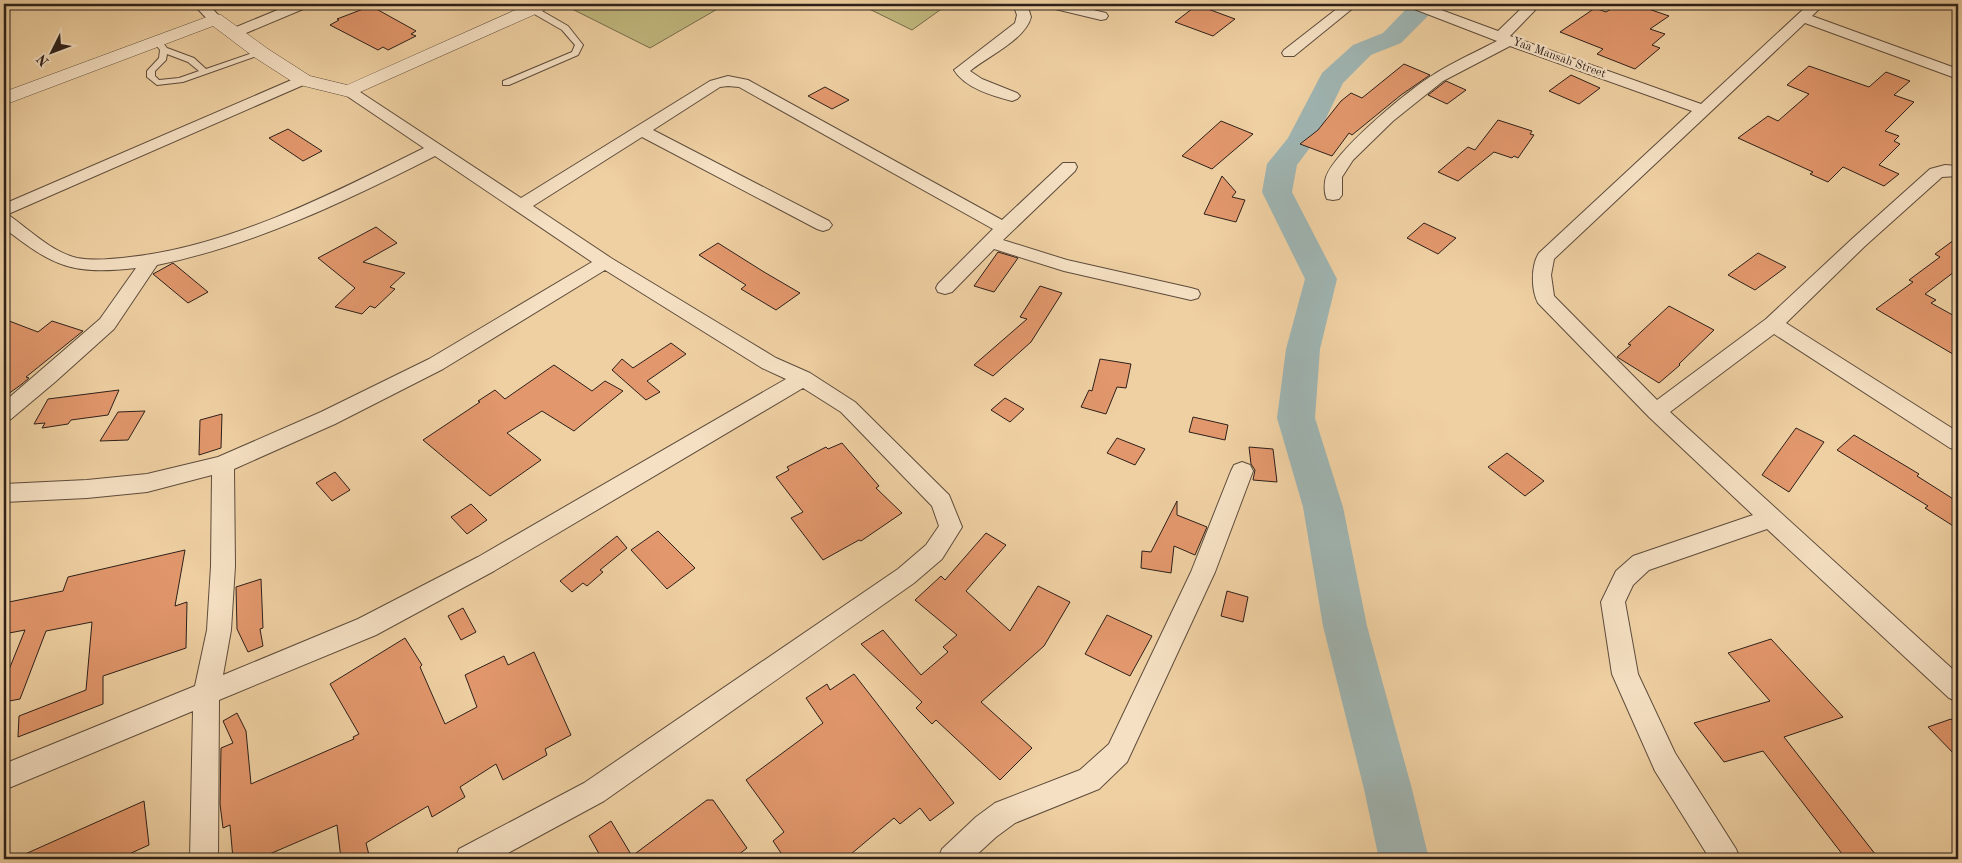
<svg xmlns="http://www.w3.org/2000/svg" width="1962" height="863" font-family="'Old Standard TT',serif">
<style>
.green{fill:#c1b97f;stroke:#776c4c}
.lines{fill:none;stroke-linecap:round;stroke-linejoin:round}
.river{fill:#9fb4b1;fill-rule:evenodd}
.building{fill:#e2976c;stroke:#2d201a}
.service-casing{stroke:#5e4c3c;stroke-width:2}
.minor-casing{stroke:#5e4c3c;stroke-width:2}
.tertiary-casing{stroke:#5e4c3c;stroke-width:1}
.service{fill:#f5e0c3;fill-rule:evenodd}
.minor{fill:#f5e0c3;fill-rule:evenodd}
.tertiary{fill:#f5e0c3;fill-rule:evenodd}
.labels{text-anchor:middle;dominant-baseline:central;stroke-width:4.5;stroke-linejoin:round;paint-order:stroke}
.far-street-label{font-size:12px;fill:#2d201a;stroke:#f5e0c3}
</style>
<rect width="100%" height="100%" fill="#efd0a2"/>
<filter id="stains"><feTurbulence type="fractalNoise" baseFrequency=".004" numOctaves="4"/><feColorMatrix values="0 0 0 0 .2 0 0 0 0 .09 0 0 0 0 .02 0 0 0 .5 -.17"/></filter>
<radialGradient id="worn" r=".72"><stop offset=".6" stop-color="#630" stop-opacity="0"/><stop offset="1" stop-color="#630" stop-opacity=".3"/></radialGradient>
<g class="green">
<polygon points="568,4 726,4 650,48 564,5"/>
<polygon points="859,4 944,4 947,5 912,30"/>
</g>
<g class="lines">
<polygon class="river" points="1411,4 1435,4 1428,16 1401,43 1371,55 1343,83 1315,141 1297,165 1292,192 1337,279 1320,349 1315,418 1343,507 1367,626 1412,789 1429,859 1379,859 1364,789 1323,626 1303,507 1277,418 1286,349 1305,279 1262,192 1267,164 1288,138 1322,73 1353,45 1383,33"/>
</g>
<g class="building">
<polygon points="1619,4 1634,4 1669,16 1650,29 1665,34 1652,45 1660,48 1635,69 1597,54 1603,49 1560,32 1595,8 1606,12"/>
<polygon points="1197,5 1235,19 1213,36 1175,22"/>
<polygon points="371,6 416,31 411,34 416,36 388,50 383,47 378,50 330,25 339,20 337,19"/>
<polygon points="1404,64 1430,75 1401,95 1352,135 1349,133 1332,156 1300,144 1318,130 1341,101 1351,93 1362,98"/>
<polygon points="1809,66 1869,87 1886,72 1910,81 1894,95 1914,102 1885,131 1899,136 1894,141 1900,144 1879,165 1899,174 1884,186 1843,167 1828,182 1810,174 1813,172 1738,138 1768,116 1778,121 1809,94 1787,85"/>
<polygon points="1571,75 1600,88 1579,104 1549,91"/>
<polygon points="1446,81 1466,90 1447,104 1428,95"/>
<polygon points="825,87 849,100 832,109 808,96"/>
<polygon points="1498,120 1532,131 1530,134 1534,135 1518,158 1514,156 1512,158 1494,152 1458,181 1438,172 1468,147 1475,150"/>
<polygon points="1221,121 1253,134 1212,169 1182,156"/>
<polygon points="288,129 322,151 303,161 269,138"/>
<polygon points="1222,176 1236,192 1232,197 1245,200 1236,222 1204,214"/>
<polygon points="1424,223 1456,238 1438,254 1407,238"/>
<polygon points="376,227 397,243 363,262 405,273 390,287 395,289 375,308 370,306 362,314 335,307 355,288 318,258"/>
<polygon points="1958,237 1958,269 1925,294 1936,300 1931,303 1958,318 1958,357 1876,309 1913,282 1909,280 1940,257 1935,254"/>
<polygon points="718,243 764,272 800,293 776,310 741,289 746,285 699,255"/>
<polygon points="998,252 1018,258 994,292 974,286"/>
<polygon points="1758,253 1786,267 1755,290 1728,275"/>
<polygon points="173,263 208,292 188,303 153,274"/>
<polygon points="1040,286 1062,293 1031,342 993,376 974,365 1027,319 1020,317"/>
<polygon points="1669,306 1714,330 1679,364 1680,365 1659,383 1617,357 1631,345 1628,344"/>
<polygon points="4,319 38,332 52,321 83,331 26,377 29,378 22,384 4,397"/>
<polygon points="671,343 686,354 647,381 660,392 646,400 612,370 622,359 633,368"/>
<polygon points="1100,359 1131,364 1126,388 1117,387 1106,414 1081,407 1089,390 1092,391"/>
<polygon points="554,365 592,391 605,381 623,391 574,431 542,411 507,433 541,460 490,496 423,440 480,402 478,401 495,390 505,399"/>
<polygon points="119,390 108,415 71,420 68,424 42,428 45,423 34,424 48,399"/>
<polygon points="1005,398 1024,409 1010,422 991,410"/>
<polygon points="145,411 128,440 100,441 118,412"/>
<polygon points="222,414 221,448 199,455 200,420"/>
<polygon points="1193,417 1228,425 1225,440 1189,432"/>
<polygon points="1796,428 1824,442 1789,492 1762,475"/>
<polygon points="1854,435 1919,474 1917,476 1958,502 1958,529 1925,508 1928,506 1837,450"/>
<polygon points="1117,438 1145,449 1135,465 1107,453"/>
<polygon points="842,443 879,486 876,488 902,513 861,541 859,540 823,560 791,518 803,512 776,477 789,470 787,467 826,447 828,449"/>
<polygon points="1249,447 1273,449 1277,482 1253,480 1255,470 1251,464"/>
<polygon points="1507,453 1544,481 1525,496 1488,467"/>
<polygon points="335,472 350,490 332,501 316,483"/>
<polygon points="1177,501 1177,515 1207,527 1195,555 1174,546 1171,573 1141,568 1142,551 1151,552"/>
<polygon points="471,504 487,520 467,534 451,517"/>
<polygon points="658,531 695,568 667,589 631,550"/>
<polygon points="986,533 1006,545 966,591 1010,631 1038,586 1070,602 1044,646 981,702 1032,748 1000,780 936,720 932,724 916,708 922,702 861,644 883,630 921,675 948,652 943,647 957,635 915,600 941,576 945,580"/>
<polygon points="617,536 627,548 600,570 603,572 587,586 583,583 572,592 560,581"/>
<polygon points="185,550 175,606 187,602 186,648 103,676 103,704 18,737 19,716 86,690 92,622 46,631 20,699 4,702 4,682 25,630 4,634 4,603 63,591 68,577"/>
<polygon points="261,579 263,628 260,629 263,646 248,652 237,629 236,587"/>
<polygon points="1227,591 1248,597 1243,622 1221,616"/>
<polygon points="463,608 476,632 461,640 448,616"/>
<polygon points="1107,615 1152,636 1130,676 1085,654"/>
<polygon points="405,638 422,665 420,667 445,724 477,707 465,675 504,656 508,665 534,652 571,735 545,749 547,755 503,780 496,764 460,787 465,797 432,817 428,806 366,843 370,859 341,859 337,825 258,859 233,859 230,825 223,828 220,804 221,748 233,743 223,721 237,713 246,731 251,784 354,739 353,737 359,734 330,684"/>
<polygon points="1771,639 1843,717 1784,737 1879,859 1846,859 1763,751 1724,762 1694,723 1770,701 1728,653"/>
<polygon points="854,674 954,803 930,821 920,808 900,824 894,818 845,859 785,859 773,841 784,832 746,780 823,723 806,698 827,684 830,690"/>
<polygon points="1951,719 1958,726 1958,758 1928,727"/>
<polygon points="707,800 713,800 747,848 733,859 602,859 589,836 611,821 632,856"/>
<polygon points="144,801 149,845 118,859 14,859"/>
</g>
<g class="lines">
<g class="service-casing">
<g id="service">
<polygon points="529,7 535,7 568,26 583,45 578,55 509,85 503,85 503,81 572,52 575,45 562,30 529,11"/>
<path d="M153,38H159L167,48L194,58L206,69L258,51L265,53L183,82L157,85L147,77V71L159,58L160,50L152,40ZM167,54L188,62L199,71L179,78L159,80L155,76V71L166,60Z"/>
</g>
</g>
<g class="minor-casing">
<g id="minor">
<polygon points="193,4 208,4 222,19 220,22 210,22"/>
<polygon points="292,4 310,4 308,7 239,36 229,36 227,33 229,30"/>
<path d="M1013,4H1027L1031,17C1025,40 988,56 970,71L982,79L1017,93L1020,96L1017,99L1012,101C993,96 965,88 954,70L1015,23L1017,15Z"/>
<polygon points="1045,4 1068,4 1106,13 1108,16 1106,19 1101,20 1047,7"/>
<polygon points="1343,4 1358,4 1294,56 1284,56 1282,53 1284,50"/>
<path d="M1407,4H1425L1498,31L1526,4H1541L1510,36L1701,104L1809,4H1824L1812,16L1958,69V79L1805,23L1554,259L1551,275L1554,296L1657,400L1766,319L1853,238L1930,169L1945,165L1958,166V176L1942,177L1865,246L1786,323L1958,432V450L1950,448L1774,334L1670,412L1958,674V702L1949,698L1767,529L1649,570L1633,585L1625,602L1638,674L1675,753L1736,849L1740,859H1710L1655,771L1612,674L1601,602L1616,571L1633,556L1753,515L1649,417L1538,303C1531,290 1531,265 1539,253L1692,111L1510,46L1443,81L1393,121L1353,160L1342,177V195L1339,199L1333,200L1327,199C1324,194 1324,183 1326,177C1336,150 1407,91 1433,75C1453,62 1476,52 1497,41L1409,7Z"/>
<path d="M303,75L308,77L311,80L308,83L6,215L10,216C31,231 52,252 77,258C95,261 113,259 130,257C231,246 334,193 424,148L344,94L341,91L344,88H354L521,198L710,81L728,76L748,80L1002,220L1063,163H1075L1077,167L1075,171L1003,240L1067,260L1191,288L1198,290L1200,294L1198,298L1191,300L1064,271L994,249L952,292L945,294L938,292L936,288L938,284L993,229L739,87L728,86L720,87L653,130L829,221L832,225L829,229L823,231L817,229L642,137L533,206L611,258L748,341L776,358L810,373L855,402L949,495L962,527L942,559L914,583L604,801L497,859H455L459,849L584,783L898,569L926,545L939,526L932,506L841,412L803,388L494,571L376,635L219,700L218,859H190L193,711L4,790V764L195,686L207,630L211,566L212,475L147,492L87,498L4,502V484L87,480L147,474L218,457L321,412L429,359L592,262L435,156C346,201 255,245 157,265L114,329L55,382L11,419L4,421V402L100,319L136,268C72,275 54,267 4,228V204ZM605,270L762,368L786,379L478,557L358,619L223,675L231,630L235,566L234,469L335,424L443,369Z"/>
<polygon points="1242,462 1250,465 1253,471 1215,572 1127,762 1099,789 1015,823 996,837 972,859 938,859 942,849 976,817 995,803 1080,770 1109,744 1191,572 1231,471 1234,465"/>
</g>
</g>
<g class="tertiary-casing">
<polygon id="tertiary" points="529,4 552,4 549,8 349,97 296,84 254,57 213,26 4,105 4,92 215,14 221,15 268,49 310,76 347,85"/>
</g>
<use href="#service" class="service"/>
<use href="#minor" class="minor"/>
<use href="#tertiary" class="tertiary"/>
</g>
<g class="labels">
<g class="far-street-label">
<text transform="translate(1559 58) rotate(20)">Yaa Mansah Street</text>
</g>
</g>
<rect width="1962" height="863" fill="none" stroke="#efd0a2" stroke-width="20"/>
<rect x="5" y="5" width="1952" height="853" fill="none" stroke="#2d201a" stroke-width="2.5"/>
<rect x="10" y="10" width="1942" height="843" fill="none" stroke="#2d201a"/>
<g transform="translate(52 52) rotate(228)" stroke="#f5e0c3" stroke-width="4" paint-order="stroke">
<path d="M0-4L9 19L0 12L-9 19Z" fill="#2d201a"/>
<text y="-8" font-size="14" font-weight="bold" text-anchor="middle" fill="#2d201a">N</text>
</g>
<rect width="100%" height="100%" filter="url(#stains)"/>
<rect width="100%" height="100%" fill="url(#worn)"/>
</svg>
